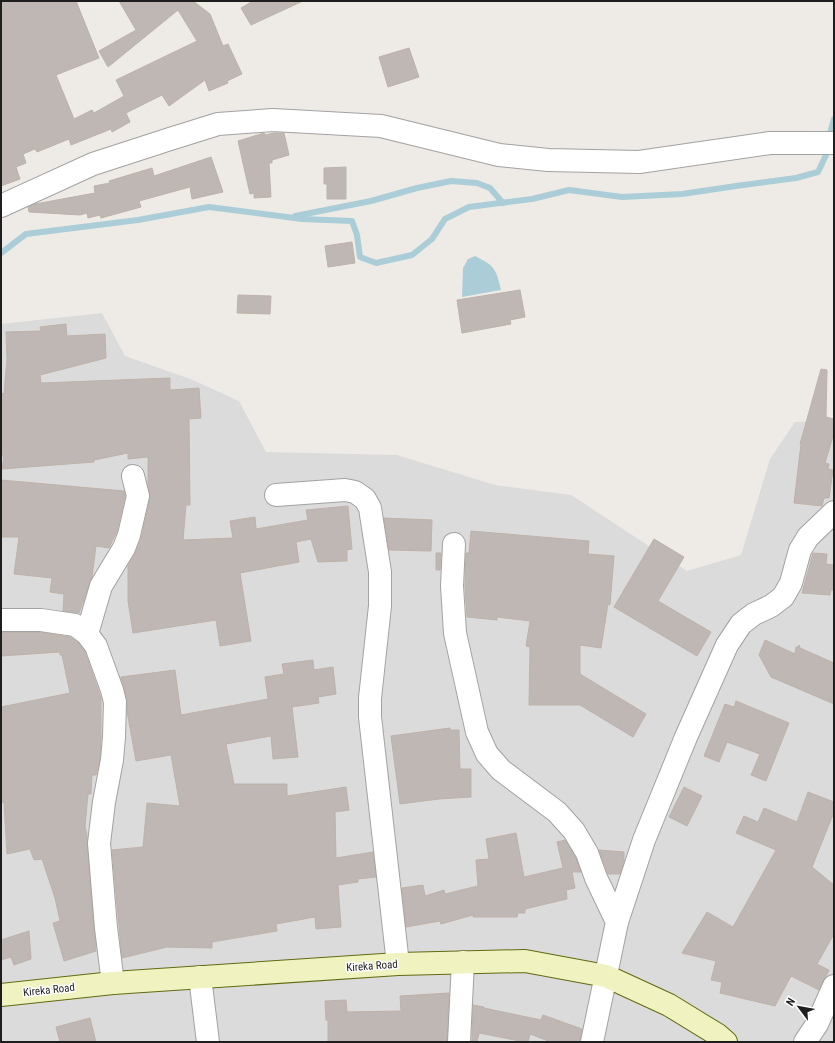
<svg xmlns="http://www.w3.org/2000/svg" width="835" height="1043" font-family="'Roboto Condensed',sans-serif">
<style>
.residential{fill:#dcdbdb}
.water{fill:#abcdd7}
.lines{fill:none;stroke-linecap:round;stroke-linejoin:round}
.stream{stroke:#abcdd7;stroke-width:6}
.building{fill:#beb7b3;stroke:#beb2aa}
.minor-casing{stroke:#a2a2a2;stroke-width:24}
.secondary-casing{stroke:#616a11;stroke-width:24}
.minor{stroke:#fff;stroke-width:22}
.secondary{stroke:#f0f2bf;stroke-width:22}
.labels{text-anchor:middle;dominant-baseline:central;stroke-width:3;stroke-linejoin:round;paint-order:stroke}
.street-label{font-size:11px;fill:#1e1e1e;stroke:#fff}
</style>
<rect width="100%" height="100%" fill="#eeebe6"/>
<polygon class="residential" points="102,313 125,356 193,380 239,401 266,452 397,455 495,485 571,495 687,571 741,555 770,459 795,422 834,421 834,1042 1,1042 1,324"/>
<path class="water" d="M475,256C495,266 496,269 501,290L462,297L463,268L468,259Z"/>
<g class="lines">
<g class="stream">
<polyline points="295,216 371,201 417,188 451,181 477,183 490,188 503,203"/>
<polyline points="1,253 26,234 138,220 209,207 302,219 352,221 357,235 360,257 376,263 412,255 432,239 445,219 469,207 532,199 569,190 622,197 682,194 736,186 796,178 818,172 828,151 829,137 834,119"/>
</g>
</g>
<g class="building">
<polygon points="1,1 76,1 99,58 56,75 74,119 92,110 94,113 124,96 116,80 197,41 178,10 108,67 99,51 136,30 119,1 193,1 210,14 223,46 228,44 242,74 227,81 228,83 209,91 205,80 169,106 162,95 126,113 130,122 112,132 111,129 71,145 69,139 37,152 35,149 23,154 26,163 16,167 20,179 1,186"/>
<polygon points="253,1 303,1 251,25 241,8"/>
<polygon points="409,48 419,77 388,87 379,57"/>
<polygon points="264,133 265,135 274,133 284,133 289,155 272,160 272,163 269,163 271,197 254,198 254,193 250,194 238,141"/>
<polygon points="211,157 223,192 192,199 190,187 139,201 141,207 101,218 100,215 88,218 87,213 80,215 29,212 28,207 35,204 95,193 94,186 110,183 109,181 152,168 154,176"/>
<polygon points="346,167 346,199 327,199 327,184 324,184 324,168"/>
<polygon points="352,242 355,263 328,267 325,246"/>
<polygon points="520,290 525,317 510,320 511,324 462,333 457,300"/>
<polygon points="238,295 271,296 270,314 237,313"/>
<polygon points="66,324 67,336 105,334 106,358 40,375 41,383 170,378 170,390 199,388 201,418 189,419 190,505 186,505 183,540 233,538 230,521 255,517 256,529 308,520 306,510 348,506 352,549 347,550 347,561 318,562 311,539 296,542 299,562 240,573 251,641 220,646 216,620 133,633 128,601 128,566 135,554 141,539 150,499 148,484 148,457 128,459 128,453 94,460 94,462 2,469 4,456 1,456 1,393 4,394 7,359 6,332 41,331 40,327"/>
<polygon points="821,369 827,370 826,417 834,419 834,433 825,463 829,464 828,469 833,470 829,498 824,498 822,506 794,503 801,444 800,444"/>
<polygon points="1,480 124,491 125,496 117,531 109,548 96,546 92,577 79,613 63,611 64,594 50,592 52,578 14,574 19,537 1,537"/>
<polygon points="384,518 432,520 431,551 389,550"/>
<polygon points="471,531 589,541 588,554 614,556 610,605 608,604 601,648 580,645 580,674 646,714 633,737 580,705 529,705 530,647 526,646 530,621 497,617 497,620 467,617 465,586 466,553 469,553"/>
<polygon points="654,539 684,557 658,601 711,632 697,656 614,607"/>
<polygon points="436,553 441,553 440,570 436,570"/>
<polygon points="813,553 827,554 826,564 834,565 834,590 831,590 830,595 802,593"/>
<polygon points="1,632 40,632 70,637 78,643 85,652 101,698 101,741 100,758 96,775 92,775 91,794 88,794 85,826 87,835 87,844 96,951 64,961 53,923 60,921 55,898 42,859 34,860 30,849 7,854 4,802 1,803 1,707 70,693 62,655 60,655 60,652 1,656"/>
<polygon points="765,640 795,654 796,647 798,647 799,645 800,648 834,663 834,704 771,677 759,655"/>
<polygon points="313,660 314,670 333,667 336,694 318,697 319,703 292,707 298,757 273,759 271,736 226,744 234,784 287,784 287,796 346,787 349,810 335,812 336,858 373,852 376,877 358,879 358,882 338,885 341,927 316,929 315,917 276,924 277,931 212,942 212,948 167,947 122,958 112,850 143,847 147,803 180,806 171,755 136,761 127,711 127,699 121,677 175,670 181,715 268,699 265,677 284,674 282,664"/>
<polygon points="736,701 789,723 766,781 751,775 760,754 727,742 719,762 704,756 725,704 734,707"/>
<polygon points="450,728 450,730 459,730 460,769 471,769 471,797 439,799 400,804 391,736"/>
<polygon points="684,787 702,796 687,826 669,817"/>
<polygon points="808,792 834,802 834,812 812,867 834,885 834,934 817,964 829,970 819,990 791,976 775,1006 720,993 722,982 711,980 716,961 682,953 707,912 733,927 776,850 736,833 744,816 758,822 764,808 797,822"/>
<polygon points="516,833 524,877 563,868 557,842 565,840 576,858 581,872 572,872 575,888 566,890 567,899 525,909 525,913 518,913 517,917 473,917 473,915 441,924 440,921 406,927 402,888 423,885 425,896 444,890 445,894 478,886 476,860 489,859 486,839"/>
<polygon points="599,850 624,852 624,861 620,874 608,874"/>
<polygon points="29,931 31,959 14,965 11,957 1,960 1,940"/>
<polygon points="449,993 447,1042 328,1042 328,1020 326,1020 325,1001 346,1000 347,1012 401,1011 400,996"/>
<polygon points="473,1005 484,1007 484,1008 541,1020 543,1015 582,1029 580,1042 551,1042 530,1034 528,1042 525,1042 479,1033 477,1042 472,1041"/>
<polygon points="90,1018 96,1042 60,1042 56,1027"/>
</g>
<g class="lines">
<g class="minor-casing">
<g id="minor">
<polyline points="1,206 93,164 170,139 218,124 273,120 381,126 499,155 548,160 639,162 770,143 834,143"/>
<polyline points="276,495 345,490 355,492 365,499 370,508 380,572 380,606 370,698 370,717 398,964"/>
<polyline points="454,544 452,586 455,633 477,732 487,754 501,770 557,812 574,831 587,853 596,878 617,922 592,1042"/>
<polyline points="1,620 41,620 75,625 87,634 96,646 112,690 115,702 114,737 112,760 104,802 99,843 106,928 113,983"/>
<polyline points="87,634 101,586 124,548 129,535 138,496 133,476"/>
<polyline points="617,922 644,840 686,737 727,645 741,624 754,614 771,606 783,597 791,583 800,550 808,537 834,512"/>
<polyline points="200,977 208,1042"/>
<polyline points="459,1042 463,962"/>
<polyline points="805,1042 817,1024 834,986"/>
</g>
</g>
<g class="secondary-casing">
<polyline id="secondary" points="1,995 113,983 398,964 525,961 606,976 669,1005 718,1035 726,1042"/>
</g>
<use href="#minor" class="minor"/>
<use href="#secondary" class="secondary"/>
</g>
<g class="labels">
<g class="street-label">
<text transform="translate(372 966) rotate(-4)">Kireka Road</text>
<text transform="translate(49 990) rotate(-6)">Kireka Road</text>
</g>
</g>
<rect width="835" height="1043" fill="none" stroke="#1e1e1e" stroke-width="4"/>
<g transform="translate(799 1007) rotate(302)" stroke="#ffffff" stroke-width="3" paint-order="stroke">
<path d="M0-3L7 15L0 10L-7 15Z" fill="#1e1e1e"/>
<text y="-6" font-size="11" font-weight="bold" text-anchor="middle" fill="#1e1e1e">N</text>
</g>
</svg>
